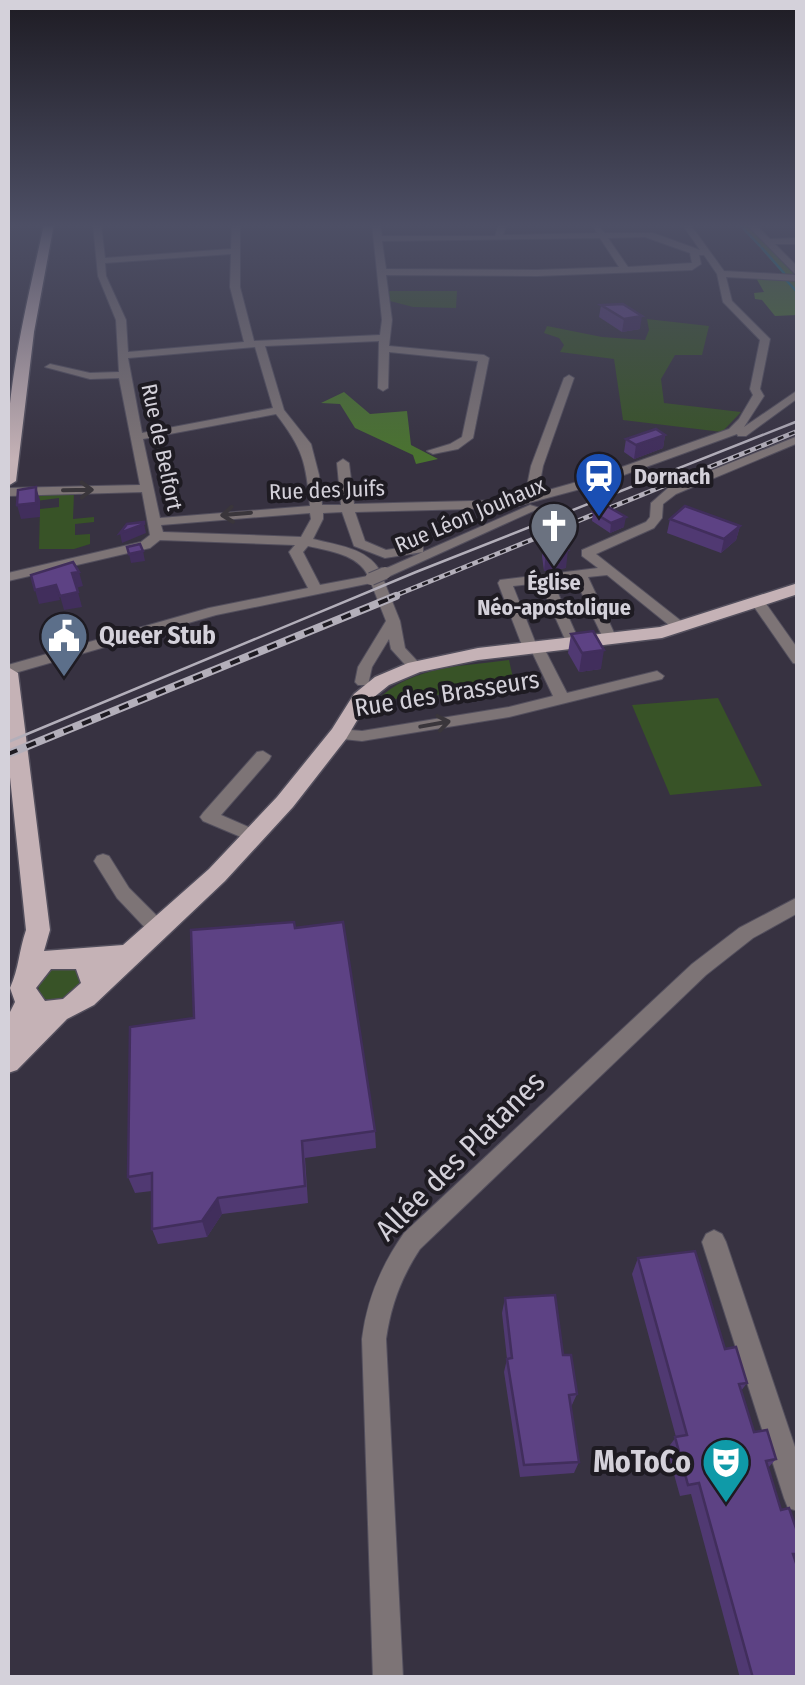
<svg xmlns="http://www.w3.org/2000/svg" width="805" height="1685" font-family="'Fira Sans Condensed',sans-serif">
<style>
.green{fill:#385327}
.forest{fill:#4a732f}
.lines{fill:none;stroke-linecap:round;stroke-linejoin:round}
.stream{stroke:#0e7a83;stroke-width:2.5}
.minor-casing{stroke:#534f5d;stroke-width:2}
.major-casing{stroke:#534f5d;stroke-width:3}
.minor{fill:#7d7476;fill-rule:evenodd}
.major{fill:#c5b2b6;fill-rule:evenodd}
.tram{stroke:#b3afba;stroke-width:2.5}
.rail-far1-casing{stroke:#b3afba;stroke-width:5}
.rail-casing{stroke:#b3afba;stroke-width:8}
.rail-far1{stroke:#1e1b22;stroke-width:2.5;stroke-dasharray:6;stroke-linecap:butt}
.rail{stroke:#1e1b22;stroke-width:4;stroke-dasharray:10;stroke-linecap:butt}
.minor-bridge-casing{stroke:#534f5d;stroke-width:14;stroke-linecap:butt}
.minor-bridge{stroke:#7d7476;stroke-width:12}
.wall{fill:#503972}
.shaded-wall{fill:#412e5c}
.building{fill:#5d4284;stroke:#412e5c;stroke-width:2.5}
.oneway{stroke:#3a363b}
.labels{text-anchor:middle;dominant-baseline:central;stroke-width:8;stroke-linejoin:round;paint-order:stroke}
.far-street-label{font-size:22px;fill:#d4d1da;stroke:#1e1b22}
.far-poi-label{font-size:22px;font-weight:bold;fill:#d4d1da;stroke:#1e1b22;text-anchor:start}
.poi-label{font-size:25px;font-weight:bold;fill:#d4d1da;stroke:#1e1b22;text-anchor:start}
.street-label{font-size:25px;fill:#d4d1da;stroke:#1e1b22}
.near-street-label{font-size:30px;fill:#d4d1da;stroke:#1e1b22}
.near-poi-label{font-size:30px;font-weight:bold;fill:#d4d1da;stroke:#1e1b22;text-anchor:end}
</style>
<rect width="100%" height="100%" fill="#373241"/>
<g class="green">
<polygon points="389,291 457,291 456,308 413,307 390,301"/>
<polygon points="647,319 709,326 702,355 675,355 661,379 664,403 741,412 722,432 623,420 614,359 560,352 564,345 559,338 544,333 547,326 602,337 645,340 649,330"/>
<polygon points="74,493 73,519 94,517 94,522 75,524 75,535 90,534 90,544 74,549 39,549 40,509 59,507 59,498 36,501 37,494"/>
<path d="M509,660L515,687L376,701C412,665 467,666 509,660Z"/>
<polygon points="718,698 762,786 670,795 632,705"/>
<path d="M64,963L84,971L79,993C65,999 54,1006 41,996L37,983L47,970Z"/>
</g>
<g class="forest">
<polygon points="739,224 750,224 797,273 797,315 775,316 762,300 755,299 754,293 764,292 755,276 785,276"/>
<polygon points="344,392 370,414 407,411 411,445 438,459 416,464 413,455 355,428 340,404 321,403"/>
</g>
<g class="lines">
<g class="stream">
<polyline points="739,224 760,246"/>
<polyline points="762,248 784,273"/>
<polyline points="786,280 798,293"/>
</g>
<g class="minor-casing">
<g id="minor">
<path d="M93,224H101L105,258L231,249L232,224H240V287L254,341L380,335L382,320L372,224H380L382,236H495L499,224H507L503,235L597,233L594,228L598,226L605,233H653L700,250L682,224H690L724,271L796,275L746,224H755L770,239L798,238V244H775L798,267V281L726,277L732,301L770,339L760,389L764,396L744,427L798,390V398L746,436H738L737,434L599,484L510,508L355,512L365,541L386,550L418,545L423,546V552L530,505L540,508L390,576H382L400,621L405,648L420,664V670H410L391,649L389,639L372,667L368,685H358L355,682L358,667L386,621L371,583L216,615L8,675V665L209,608L308,588L289,552L295,545L160,540L150,548L8,581V573L141,542L150,535L142,492L8,496V488L140,485L119,378L90,379L45,367L50,364L90,373L119,372L116,320L98,276ZM645,237L690,253L692,263L628,267L608,238ZM600,238L619,267L537,270L386,269L382,241ZM231,254L230,287L244,342L128,352L126,320L106,276L105,263ZM699,255H704L717,274L723,302L760,340L750,389L753,395L739,419L729,429L591,478L538,493L543,466L574,378L569,375L564,378L531,466L525,496L510,500L354,504L349,463L343,459L337,463L341,505H322L319,475L311,444L284,410L265,346L379,341L378,388L383,391L388,388L389,352L478,361L462,437L450,444L427,451L433,454L458,449L473,438L489,358L484,355L389,346L392,320L386,275L537,276L692,270L701,264ZM255,347L273,408L142,433L128,358ZM276,414C303,449 306,462 310,506L160,518L143,439ZM342,512L354,546L385,558L423,552L380,571C368,548 336,545 313,539L323,519V513ZM310,513L311,519L301,537L163,532L161,525ZM308,546C329,551 358,554 368,576L320,585L303,552Z"/>
<polygon points="798,436 798,443 676,494 663,504 662,518 654,528 596,554 685,624 685,630 675,630 607,575 588,577 617,639 610,643 605,642 575,579 553,582 580,643 578,646 568,646 540,583 513,586 536,644 544,648 567,693 657,671 664,676 662,679 509,717 362,741 333,738 331,734 339,729 362,731 509,707 553,696 532,652 523,648 498,583 500,580 598,568 582,556 582,550 646,522 650,517 651,503 668,488"/>
<polygon points="757,597 762,598 798,649 798,664 793,663 750,601"/>
<polygon points="263,751 271,756 269,760 221,815 260,832 263,836 260,840 248,840 203,821 200,817 203,813 257,752"/>
<polygon points="103,854 109,856 129,888 164,923 166,928 164,933 150,933 117,898 94,861 97,856"/>
<path d="M798,897V913L753,938L706,975L420,1249C401,1278 391,1305 386,1339L403,1678H373L362,1339C367,1299 381,1266 404,1233L692,964L739,928Z"/>
<polygon points="714,1230 722,1234 726,1242 798,1456 798,1511 788,1508 784,1498 702,1242 706,1234"/>
</g>
</g>
<g class="major-casing">
<g id="major">
<path d="M44,224H54L34,332L16,481L8,486C2,399 26,309 44,224Z"/>
<path d="M798,583V594L662,638L478,660L420,672L389,685L368,702L346,739L293,807L225,881L94,1005L67,1019L17,1070L8,1073V1016L15,1002L10,988C19,968 19,950 26,930L8,758V667L18,673L50,930L44,951L123,945L209,869L277,797L332,729L354,694L375,677L408,663L478,648L660,627ZM51,969H76L81,983L63,999L45,1001L36,988Z"/>
</g>
</g>
<use href="#minor" class="minor"/>
<use href="#major" class="major"/>
<polyline class="tram" points="8,742 416,572 798,421"/>
<g class="rail-far1-casing">
<polyline id="rail-far1" points="389,598 798,431"/>
</g>
<g class="rail-casing">
<polyline id="rail" points="8,754 396,596"/>
</g>
<use href="#rail-far1" class="rail-far1"/>
<use href="#rail" class="rail"/>
<g class="minor-bridge-casing">
<polyline id="minor-bridge" points="371,579 385,573"/>
</g>
<use href="#minor-bridge" class="minor-bridge"/>
</g>
<g class="wall">
<polygon points="601,305 640,329 622,332 599,317"/>
<polygon points="665,435 663,448 634,459 624,452 626,439"/>
<polygon points="593,512 624,527 610,533 592,521"/>
<polygon points="670,519 740,526 736,540 721,553 667,533"/>
<polygon points="544,538 566,568 544,571 542,556"/>
<polygon points="571,634 601,669 579,672 568,653"/>
<polygon points="295,928 375,1131 376,1148 305,1158 308,1203 222,1214 207,1237 158,1244 152,1229 152,1191 135,1193 128,1177 194,1018"/>
<polygon points="638,1258 725,1349 747,1383 741,1391 754,1432 776,1459 768,1468 781,1510 798,1534 798,1557 794,1559 798,1678 740,1678 691,1494 680,1496 667,1449 676,1437 632,1274"/>
<polygon points="505,1298 577,1394 571,1407 579,1462 574,1473 520,1477 504,1372 507,1359 502,1313"/>
</g>
<g class="shaded-wall">
<polygon points="642,316 640,329 622,332 624,319"/>
<polygon points="665,435 663,448 634,459 636,445"/>
<polygon points="36,487 40,500 40,517 21,519 17,505"/>
<polygon points="626,517 624,527 610,533 611,523"/>
<polygon points="144,524 146,533 122,543 120,533"/>
<polygon points="740,526 736,540 721,553 724,539"/>
<polygon points="568,550 566,568 544,571 546,552"/>
<polygon points="143,551 145,561 131,563 129,554"/>
<polygon points="79,572 83,586 76,588 72,573"/>
<polygon points="56,585 60,600 39,604 35,590"/>
<polygon points="78,592 82,607 64,610 60,596"/>
<polygon points="604,650 601,669 579,672 582,653"/>
<polygon points="218,1198 222,1214 207,1237 202,1221"/>
</g>
<g class="building">
<polygon points="623,304 642,316 624,319 601,305"/>
<polygon points="656,429 665,435 636,445 626,439"/>
<polygon points="36,487 36,503 17,505 18,490"/>
<polygon points="607,506 626,517 611,523 593,512"/>
<polygon points="685,506 740,526 724,539 670,519"/>
<polygon points="144,522 144,524 120,533 127,524"/>
<polygon points="557,537 568,550 546,552 544,538"/>
<polygon points="140,544 143,551 129,554 127,547"/>
<polygon points="73,562 79,572 72,573 78,592 60,596 56,585 35,590 31,575"/>
<polygon points="593,631 604,650 582,653 571,634"/>
<polygon points="294,922 295,928 343,922 375,1131 302,1141 305,1186 218,1198 202,1221 152,1229 152,1173 128,1177 130,1027 194,1018 191,930"/>
<polygon points="695,1251 725,1349 736,1347 747,1383 739,1384 754,1432 767,1430 776,1459 766,1461 781,1510 789,1508 798,1534 798,1554 793,1554 798,1569 798,1678 753,1678 699,1483 688,1485 675,1437 687,1435 638,1258"/>
<polygon points="555,1295 563,1355 571,1355 577,1394 569,1395 579,1462 524,1465 507,1359 512,1358 505,1298"/>
</g>
<defs><path id="oneway-shaft" d="M-6 0H5M1.5-3L5.5 0L1.5 3" fill="none" stroke-width="1.6" stroke-linecap="round" stroke-linejoin="round" transform="scale(2.5)"/></defs>
<g class="oneway">
<use href="#oneway-shaft" transform="translate(78 490) rotate(-1)"/>
<use href="#oneway-shaft" transform="translate(236 514) rotate(175)"/>
<use href="#oneway-shaft" transform="translate(435 724) rotate(-10)"/>
</g>
<linearGradient id="sky" x2="0" y2="1"><stop stop-color="#1e1c24"/><stop offset="0.49" stop-color="#4d4f65"/><stop offset="1" stop-color="#4d4f65" stop-opacity="0"/></linearGradient>
<rect width="805" height="460" fill="url(#sky)"/>
<defs>
<g id="station-pin" transform="scale(2.5)"><path d="M0 17L-7.5 6A9.5 9.5 0 1 1 7.5 6Z" fill="#1a4fb4" stroke="#1e1b22"/><path d="M-3-6H3Q5-6 5-4V2Q5 4 3 4L4.5 6H3L1.5 4h-3L-3 6H-4.5L-3 4Q-5 4-5 2V-4Q-5-6-3-6ZM-3.5-4v3h7v-3ZM-3.5 1v1.5H-2V1ZM2 1v1.5H3.5V1Z" fill="#fff"/></g>
<g id="church-pin" transform="scale(2.5)"><path d="M0 17L-7.5 6A9.5 9.5 0 1 1 7.5 6Z" fill="#6b7280" stroke="#1e1b22"/><path d="M-1.2-6h2.4v3.5h3.3v2.4h-3.3V6h-2.4V-.1h-3.3v-2.4h3.3Z" fill="#fff"/></g>
<g id="civic-pin" transform="scale(2.5)"><path d="M0 17L-7.5 6A9.5 9.5 0 1 1 7.5 6Z" fill="#5c6f8a" stroke="#1e1b22"/><path d="M-.6-6.5H3V-4.5H.6V-3L4-1V1h2V6H-6V1h2V-1L-.6-3ZM-1.2 2.5V6h2.4V2.5Z" fill="#fff"/></g>
<g id="theatre-pin" transform="scale(2.5)"><path d="M0 17L-7.5 6A9.5 9.5 0 1 1 7.5 6Z" fill="#0f9aa8" stroke="#1e1b22"/><path d="M-5-5.5Q0-4 5-5.5V0Q5 5 0 6Q-5 5-5 0ZM-3.3-2.5H-1v1.5H-3.3ZM1-2.5H3.3v1.5H1ZM-2.8 1Q0 5.5 2.8 1Z" fill="#fff"/></g>
</defs>
<g fill-rule="evenodd">
<use href="#station-pin" x="599" y="476"/>
<use href="#church-pin" x="554" y="526"/>
<use href="#civic-pin" x="64" y="636"/>
<use href="#theatre-pin" x="726" y="1462"/>
</g>
<g class="labels">
<g class="far-street-label">
<text transform="translate(162 447) rotate(78)">Rue de Belfort</text>
<text transform="translate(327 490) rotate(-2)">Rue des Juifs</text>
<text transform="translate(470 515) rotate(-23)">Rue Léon Jouhaux</text>
</g>
<g class="far-poi-label">
<text x="634" y="476">Dornach</text>
<text x="554" y="582" text-anchor="middle">Église<tspan x="554" dy="25">Néo-apostolique</tspan></text>
</g>
<g class="poi-label">
<text x="99" y="636">Queer Stub</text>
</g>
<g class="street-label">
<text transform="translate(447 694) rotate(-9)">Rue des Brasseurs</text>
</g>
<g class="near-street-label">
<text transform="translate(460 1156) rotate(-45)">Allée des Platanes</text>
</g>
<g class="near-poi-label">
<text x="691" y="1462">MoToCo</text>
</g>
</g>
<rect width="805" height="1685" fill="none" stroke="#d4d1da" stroke-width="20"/>
</svg>
